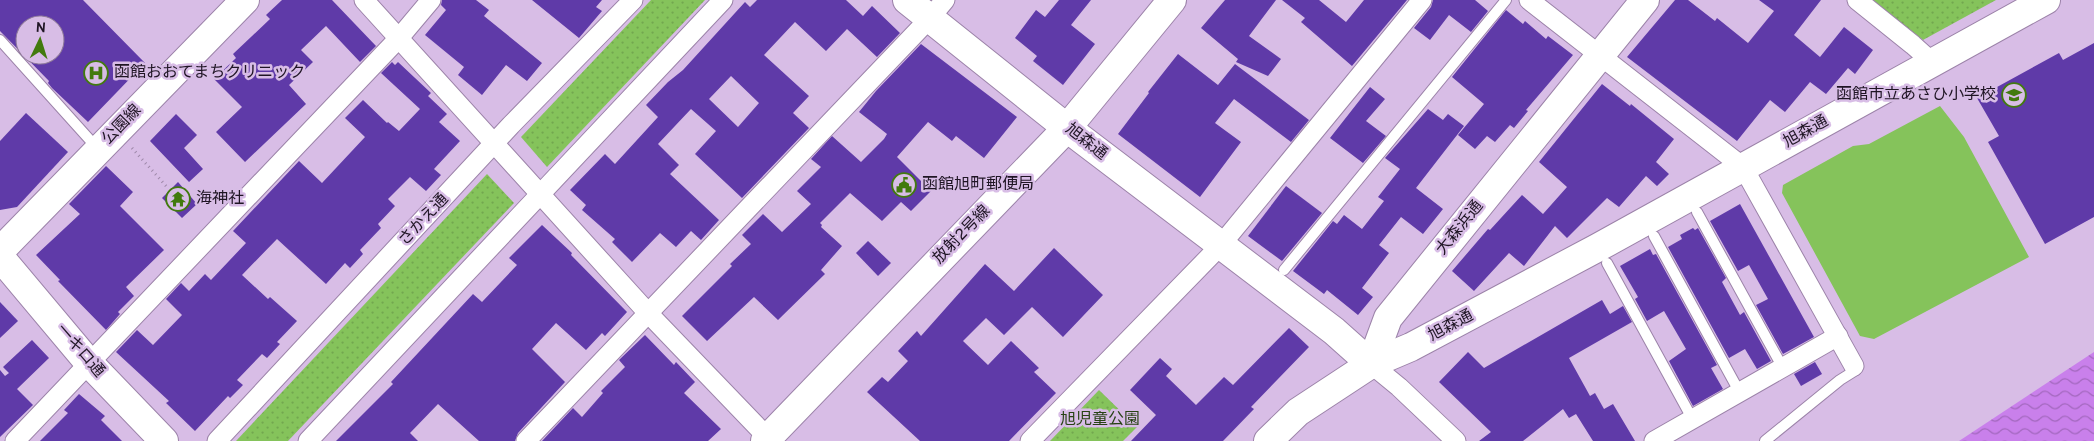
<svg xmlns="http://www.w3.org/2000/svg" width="2094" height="441" font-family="Overpass,'Noto Sans JP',sans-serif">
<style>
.grass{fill:#85c35b}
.park{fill:url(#park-dots)}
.water{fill:url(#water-waves)}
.building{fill:#5f3aa8;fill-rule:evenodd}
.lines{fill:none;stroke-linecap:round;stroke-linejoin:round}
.lane-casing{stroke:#9c83a9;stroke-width:12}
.street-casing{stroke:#9c83a9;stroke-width:21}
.secondary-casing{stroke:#9c83a9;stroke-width:30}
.path{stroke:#9f89aa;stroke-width:3;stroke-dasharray:1 4;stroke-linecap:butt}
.lane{stroke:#fff;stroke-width:10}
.street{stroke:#fff;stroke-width:19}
.secondary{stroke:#fff;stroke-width:28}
.labels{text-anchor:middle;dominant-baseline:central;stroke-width:5;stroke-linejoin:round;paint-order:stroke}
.poi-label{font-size:16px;fill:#1f1524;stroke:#d8bde6;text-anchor:start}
.street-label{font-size:16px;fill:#1f1524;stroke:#d8bde6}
.park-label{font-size:16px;fill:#284315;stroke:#d8bde6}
</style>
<defs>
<pattern id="park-dots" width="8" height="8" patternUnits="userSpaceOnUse" patternTransform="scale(1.25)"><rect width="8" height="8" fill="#85c35b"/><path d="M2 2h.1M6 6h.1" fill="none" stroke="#72a74f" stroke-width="1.8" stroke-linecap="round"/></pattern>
<pattern id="water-waves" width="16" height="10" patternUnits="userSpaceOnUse" patternTransform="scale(1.25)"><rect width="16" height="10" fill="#c980eb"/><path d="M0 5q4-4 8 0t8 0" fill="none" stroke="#a368be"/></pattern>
</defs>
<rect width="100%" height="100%" fill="#d8bde6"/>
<polygon class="grass" points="1940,106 1964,137 2029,257 1874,339 1860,336 1782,193 1783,185 1853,146 1869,144"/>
<g class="park">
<polygon points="651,0 705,0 547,167 521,137"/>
<polygon points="1872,0 1996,0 1923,40"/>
<polygon points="487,174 514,203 288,441 236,441"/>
<polygon points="1099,390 1137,427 1123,441 1050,441"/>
</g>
<polygon class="water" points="2094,352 2094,441 1959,441"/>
<g class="building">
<path d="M0,0H83L145,63L88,122L52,88L48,83L49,81L0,31ZM25,25H55V55H25Z"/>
<polygon points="282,0 332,0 376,46 360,62 326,26 301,50 313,62 289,85 306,104 245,162 216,132 242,107 214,79 236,58 233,54 270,19 266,15"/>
<polygon points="442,0 476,0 489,10 484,16 542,63 527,81 506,65 482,95 458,75 464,67 425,35 446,10 441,5"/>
<polygon points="532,0 602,0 596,7 602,11 579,38"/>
<path d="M757,0H846L863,16L872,6L900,33L877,57L847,29L826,51L795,22L764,55L809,96L793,113L809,128L742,198L695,154L716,131L691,109L658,144L679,165L670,174L719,220L701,240L691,231L676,247L660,233L632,262L612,242L615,239L582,210L586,205L570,190L605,154L615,164L658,117L646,105L668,82L683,70L745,2L750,7ZM731,76L759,103L738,127L709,99Z"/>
<polygon points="1059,0 1091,0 1071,25 1095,44 1063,85 1033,61 1037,56 1015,38 1036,10 1045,17"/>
<polygon points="1225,0 1276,0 1249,36 1281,59 1268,76 1236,62 1238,59 1201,28"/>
<polygon points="1282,0 1319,0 1346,22 1364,0 1407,0 1352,66 1301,22 1305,18"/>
<polygon points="1433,0 1475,0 1488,11 1471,32 1449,15 1430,40 1414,28 1431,7"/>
<polygon points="1675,0 1688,0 1715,21 1717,18 1748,43 1774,11 1759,0 1821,0 1794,35 1820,57 1844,27 1873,50 1855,74 1848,68 1826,94 1810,82 1785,112 1770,100 1737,141 1627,57"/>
<polygon points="1506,10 1523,24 1525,21 1546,39 1548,36 1573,55 1526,110 1528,111 1514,128 1510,125 1495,142 1487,136 1475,149 1458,135 1484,104 1452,77"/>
<polygon points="2094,43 2094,217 2045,244 1988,142 1999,136 1977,98 2059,53 2063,60"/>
<polygon points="921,44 1017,117 984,158 956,136 952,141 928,122 897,157 931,191 911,211 901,202 882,221 850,193 820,223 822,225 821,227 842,246 821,270 825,274 778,320 754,297 707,341 682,316 732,266 730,264 751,244 742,235 763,214 782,232 811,204 797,191 821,167 811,159 832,136 861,162 884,139 887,134 859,112 876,91"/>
<polygon points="1178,54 1218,85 1235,64 1309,120 1291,142 1234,99 1215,123 1241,142 1200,197 1118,134 1149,93 1148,92"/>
<polygon points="392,62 395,65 398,62 431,93 428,96 447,114 439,122 460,141 434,169 441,175 426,191 410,177 388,199 395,206 378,224 381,228 360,250 363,254 350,268 345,263 326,284 277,239 242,275 268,299 270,297 297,321 277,342 280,344 267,358 262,354 237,380 243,385 230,398 228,396 195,431 166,403 169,401 116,352 137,330 153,345 182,315 166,299 181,283 189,291 205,274 211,280 246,243 233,231 299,161 322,183 365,137 345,118 363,100 387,123 388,122 399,131 420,109 381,73"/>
<polygon points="1602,84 1630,106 1631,104 1674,139 1656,162 1669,174 1657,186 1646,176 1619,207 1607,198 1567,238 1555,226 1524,266 1509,253 1474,291 1452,271 1488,229 1490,230 1522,195 1543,214 1567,187 1539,162"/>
<polygon points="1370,87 1385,99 1366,121 1386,136 1363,163 1330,138"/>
<polygon points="1428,109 1443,120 1448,114 1464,126 1416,188 1443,209 1423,234 1401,217 1379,245 1389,253 1362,288 1373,297 1358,315 1327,290 1324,294 1293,271 1333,221 1337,224 1344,215 1362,229 1384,201 1378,197 1400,169 1385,158"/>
<polygon points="26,113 68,152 17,207 0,210 0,141"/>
<polygon points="176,114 197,135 184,148 203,169 189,182 150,141"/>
<polygon points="106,166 133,192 120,206 164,250 126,287 134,296 118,312 120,314 106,330 58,281 60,280 36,255 80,214 69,204"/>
<polygon points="178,182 197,204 182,218 162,198"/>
<polygon points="1286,186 1322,213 1282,261 1248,236"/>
<polygon points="1740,204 1814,337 1783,354 1756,305 1768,299 1749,265 1738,271 1710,221"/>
<polygon points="542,225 572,253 571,255 627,312 605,336 602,333 586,350 556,323 532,349 565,382 518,433 515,441 479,441 438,404 410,433 418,441 336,441 393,384 391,382 473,294 482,302 517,265 509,258"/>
<polygon points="1693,228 1695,230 1698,228 1726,278 1722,282 1740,315 1744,312 1771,361 1757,369 1745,349 1729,358 1668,247 1682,239 1680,235"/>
<polygon points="868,241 891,263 878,276 856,253"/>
<polygon points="1054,248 1103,295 1063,337 1032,307 1004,335 986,318 963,341 988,365 1011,341 1039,368 1034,372 1056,393 1009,441 920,441 867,392 882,377 888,382 908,361 898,351 917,331 921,336 985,264 1014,291"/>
<polygon points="1650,249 1653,255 1656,254 1717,365 1711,368 1723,389 1693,406 1669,361 1686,349 1664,311 1647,321 1635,299 1638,297 1620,266"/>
<polygon points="1602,300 1610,314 1623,306 1632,322 1569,358 1590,396 1595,393 1604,409 1613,404 1635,441 1593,441 1576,414 1569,418 1563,409 1523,441 1479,441 1491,432 1439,382 1468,352 1484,368"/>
<polygon points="0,302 18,321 0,338"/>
<polygon points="1289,328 1309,347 1251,407 1254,409 1223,441 1131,441 1156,415 1130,390 1160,358 1172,369 1166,376 1196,405 1224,377 1233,385"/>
<polygon points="645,335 674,365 676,362 695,382 684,393 721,429 708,441 542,441 573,408 582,417 603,393 601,391 625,367 619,360"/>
<polygon points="32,340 49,358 17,389 33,405 0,437 0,370 5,376 9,373 3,367"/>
<polygon points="1815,362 1822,374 1801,386 1794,374"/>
<polygon points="79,394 105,416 101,420 122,441 40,441 68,413 64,410"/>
</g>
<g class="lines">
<g class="lane-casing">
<g id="lane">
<polyline points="0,40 98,149"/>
<polyline points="1697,212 1783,368"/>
<polyline points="1654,236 1740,393"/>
<polyline points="1607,263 1693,420"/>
<polyline points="1284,270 1506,0"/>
<polyline points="1765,441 1840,380 1856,370 1854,366"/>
</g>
</g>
<g class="street-casing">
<g id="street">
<polyline points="364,0 648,313 771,441"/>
<polyline points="1529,0 1743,167 1854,366"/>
<polyline points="1857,0 1913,45 1932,62"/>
<polyline points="1371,364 1399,387 1456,441"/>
<polyline points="15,441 399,38 431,0"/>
<polyline points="217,441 511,125 633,0"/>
<polyline points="308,441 723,0"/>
<polyline points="526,441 930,18 945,0"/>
<polyline points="1030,441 1220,246 1422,0"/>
<polyline points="1654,441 1838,336"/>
</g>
</g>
<g class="secondary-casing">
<g id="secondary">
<polyline points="907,0 1067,128 1334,331 1371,364 1411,347 1597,248 2046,0"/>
<polyline points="0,251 245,0"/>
<polyline points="0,257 89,363 164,441"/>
<polyline points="765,441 1067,128 1172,0"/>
<polyline points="1268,441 1298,412 1371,364 1388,318 1645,0"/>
</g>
</g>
<polyline class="path" points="132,148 167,187"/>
<use href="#lane" class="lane"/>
<use href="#street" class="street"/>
<use href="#secondary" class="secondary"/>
</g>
<defs>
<g id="hospital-ring" transform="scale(1.25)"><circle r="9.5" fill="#d8bde6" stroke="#427a0e" stroke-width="1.5"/><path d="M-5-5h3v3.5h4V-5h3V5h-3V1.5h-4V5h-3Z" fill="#427a0e"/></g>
<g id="school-ring" transform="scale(1.25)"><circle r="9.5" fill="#d8bde6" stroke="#427a0e" stroke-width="1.5"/><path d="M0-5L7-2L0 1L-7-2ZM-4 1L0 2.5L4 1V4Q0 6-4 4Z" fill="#427a0e"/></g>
<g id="civic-ring" transform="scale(1.25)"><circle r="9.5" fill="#d8bde6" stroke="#427a0e" stroke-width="1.5"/><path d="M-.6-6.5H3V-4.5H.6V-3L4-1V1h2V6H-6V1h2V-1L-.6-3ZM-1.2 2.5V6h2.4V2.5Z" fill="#427a0e"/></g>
<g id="temple-ring" transform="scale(1.25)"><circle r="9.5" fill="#d8bde6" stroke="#427a0e" stroke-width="1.5"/><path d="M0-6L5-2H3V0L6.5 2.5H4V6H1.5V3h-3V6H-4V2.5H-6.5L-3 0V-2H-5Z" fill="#427a0e"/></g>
</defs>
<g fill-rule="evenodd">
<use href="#hospital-ring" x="96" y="73"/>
<use href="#school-ring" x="2014" y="95"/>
<use href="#civic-ring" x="904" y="185"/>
<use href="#temple-ring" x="178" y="199"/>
</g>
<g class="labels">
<g class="poi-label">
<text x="114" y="73">函館おおてまちクリニック</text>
<text x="1996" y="95" text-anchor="end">函館市立あさひ小学校</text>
<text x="922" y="185">函館旭町郵便局</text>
<text x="196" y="199">海神社</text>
</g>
<g class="street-label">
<text transform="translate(122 125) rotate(-46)">公園線</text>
<text transform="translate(1806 132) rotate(-29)">旭森通</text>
<text transform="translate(1086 142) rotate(38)">旭森通</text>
<text transform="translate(424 220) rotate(-47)">さかえ通</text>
<text transform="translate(1460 228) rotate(-51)">大森浜通</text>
<text transform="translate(962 235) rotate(-46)">放射2号線</text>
<text transform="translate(1451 326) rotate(-28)">旭森通</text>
<text transform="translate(80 351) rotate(49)">一キロ通</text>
</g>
<g class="park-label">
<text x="1100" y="420">旭児童公園</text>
</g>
</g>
<g transform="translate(40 40) rotate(4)"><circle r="24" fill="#d8bde6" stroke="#8e7a98"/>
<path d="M0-4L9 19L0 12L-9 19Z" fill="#427a0e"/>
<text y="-8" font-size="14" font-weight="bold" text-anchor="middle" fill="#1f1524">N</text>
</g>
</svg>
